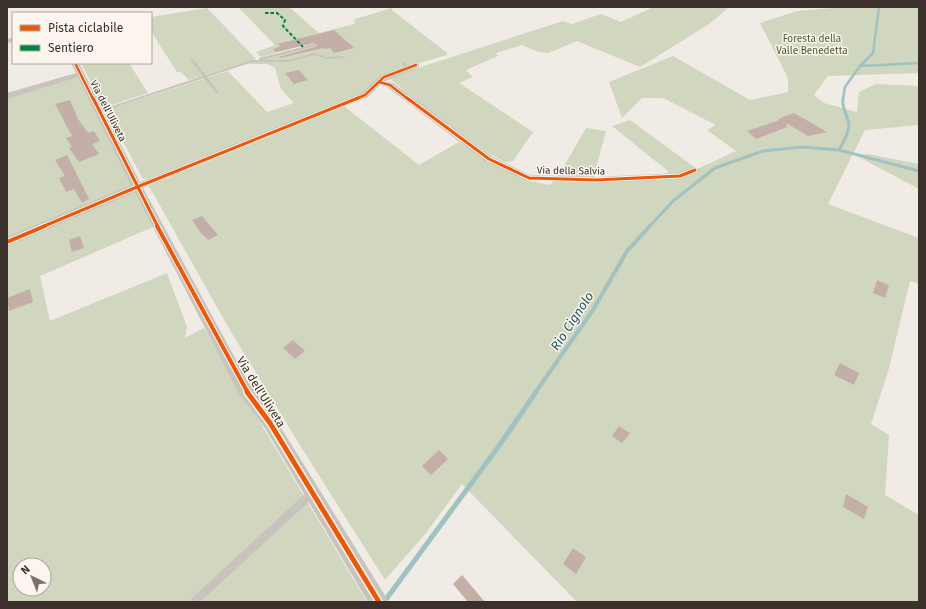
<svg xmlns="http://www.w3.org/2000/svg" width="926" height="609" font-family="'Fira Sans',sans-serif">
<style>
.green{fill:#d1d6bf;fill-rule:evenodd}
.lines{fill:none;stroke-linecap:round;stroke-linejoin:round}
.stream-far3{stroke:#a1c2c1;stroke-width:2.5}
.stream-far2{stroke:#a1c2c1;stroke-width:3}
.stream-far1{stroke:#a1c2c1;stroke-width:4}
.stream{stroke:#a1c2c1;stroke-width:5}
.building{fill:#c3afa7}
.lane{fill:#c9c3be;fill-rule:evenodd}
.street{fill:#c9c3be;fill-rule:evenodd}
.quiet{stroke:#00873e;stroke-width:2;stroke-dasharray:3.5 2;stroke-linecap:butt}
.cycleway-far3-casing{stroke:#fbf5ee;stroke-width:4}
.cycleway-far2-casing{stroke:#fbf5ee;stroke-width:5}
.cycleway-far1-casing{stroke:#fbf5ee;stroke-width:6}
.cycleway-casing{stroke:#fbf5ee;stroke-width:8}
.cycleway-far3{stroke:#e8590c;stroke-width:2.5}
.cycleway-far2{stroke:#e8590c;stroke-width:3}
.cycleway-far1{stroke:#e8590c;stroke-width:4}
.cycleway{stroke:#e8590c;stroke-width:5}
.labels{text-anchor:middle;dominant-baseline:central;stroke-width:3;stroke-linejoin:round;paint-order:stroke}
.far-park-label{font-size:10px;fill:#4a5a2e;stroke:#fbf5ee}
.far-street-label{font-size:10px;fill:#3b302b;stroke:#fbf5ee}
.street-label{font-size:12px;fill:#3b302b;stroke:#fbf5ee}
.water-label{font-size:13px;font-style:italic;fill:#1f5a5e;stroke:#fbf5ee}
</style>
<rect width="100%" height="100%" fill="#f0ebe5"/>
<g class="green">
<polygon points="238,7 289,7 319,33 354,24 355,19 392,8 392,10 447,53 447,55 398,69 364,94 149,178 143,179 106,110 228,71 267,112 294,103 281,89 275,68 267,64 247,64 306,46 305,45 261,57 256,52 275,45"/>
<polygon points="654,7 729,7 709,24 640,67 577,41 548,53 538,52 522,45 496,53 498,56 466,70 473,77 459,83 533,132 513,161 505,162 490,154 422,105 390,79 396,75 563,21 572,24 601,14 621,22"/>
<polygon points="845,7 919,7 919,73 828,76 814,95 824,103 857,112 859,92 876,84 919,86 919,125 865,130 828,204 919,238 919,284 910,281 888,372 871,424 889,435 885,495 919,515 919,602 577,602 462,484 426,533 385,580 301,447 227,325 149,186 342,107 345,107 419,165 459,142 498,166 529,181 550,185 557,178 586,128 606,131 593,179 661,175 669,172 612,126 630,120 697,169 736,151 707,130 716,125 663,98 642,98 622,118 609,82 673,56 750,100 788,92 788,78 760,23 797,11"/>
<polygon points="207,8 256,59 189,80 181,72 177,72 151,31 151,17"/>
<polygon points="81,63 129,63 148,93 106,107 103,106"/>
<path d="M81,76L160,224L40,276L50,321L167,273L187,327L185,338L204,328L367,602H7V97ZM20,565H44V589H20Z"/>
<polygon points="868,154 919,164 919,189 857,156"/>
</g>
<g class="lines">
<g class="stream-far3">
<polyline points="860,66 919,63"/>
<polyline points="843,99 845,87 860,66 873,53 879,7"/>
</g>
<g class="stream-far2">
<path d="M839,150C843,143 848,135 849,126C849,116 841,110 843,98"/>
<polyline points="649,227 673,201 715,168 763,151 802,147 839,150 919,171"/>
</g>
<polyline class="stream-far1" points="535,393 593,310 627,251 650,226"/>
<polyline class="stream" points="384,602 501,443 536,392"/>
</g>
<g class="building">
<polygon points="334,30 354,48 334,53 330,48 325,49 323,48 280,58 279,57 315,47 317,45 314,43 276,52 273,49 281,46 277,44"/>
<polygon points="299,70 308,80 294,84 285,73"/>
<polygon points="70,100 78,119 88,133 94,131 100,141 92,144 99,154 79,162 69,148 72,147 66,138 72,136 55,104"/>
<polygon points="794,113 827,132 808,136 786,123 787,127 756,139 747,131 780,120 778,119"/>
<polygon points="67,155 89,199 82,203 74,189 66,192 59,178 65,176 55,160"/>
<polygon points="202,216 218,235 208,240 201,233 192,220"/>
<polygon points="80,236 84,248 72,252 69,240"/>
<polygon points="877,280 889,285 885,298 873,293"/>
<polygon points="30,289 33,302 9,311 7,298"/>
<polygon points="293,340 305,351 295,359 283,348"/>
<polygon points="840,363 859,373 854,385 834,375"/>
<polygon points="619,426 630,433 622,443 612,436"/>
<polygon points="439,450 448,459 431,475 422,466"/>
<polygon points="846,494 868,507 864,519 843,507"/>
<polygon points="573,548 586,557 576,574 563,564"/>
<polygon points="462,575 485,602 468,602 453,584"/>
</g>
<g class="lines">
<g class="lane">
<polygon points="314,44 316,45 315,46 261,60 288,60 315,53 326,57 344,56 346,57 344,58 326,59 315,55 288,62 253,62 207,77 218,91 218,93 216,93 204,78 100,112 97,111 203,76 191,61 191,59 193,59 206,75 252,60 259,60 259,58"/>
<polygon points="402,62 404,62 409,67 409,69 407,69 402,64"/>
<polygon points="312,489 315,490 316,493 315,496 200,602 190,602 191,599 309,490"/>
</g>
<g class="street">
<polygon points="13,38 13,42 7,43 7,39"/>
<polygon points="71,63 79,63 140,182 362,93 381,75 416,63 419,63 419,67 385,81 393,83 493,157 530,175 596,177 679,173 695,167 700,170 699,172 680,179 596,183 525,180 485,161 387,87 380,85 368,97 143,188 248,382 275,418 389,602 368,602 265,428 238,392 135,192 7,246 7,237 131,185 78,77 7,99 7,93 76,73"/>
</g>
<polyline class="quiet" points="265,13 277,13 285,20 283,26 303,47"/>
<g class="cycleway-far3-casing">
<g id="cycleway-far3">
<polyline points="75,63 93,99"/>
<polyline points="379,82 390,85 408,99"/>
<polyline points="356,99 365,95 384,77 416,65"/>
</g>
</g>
<g class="cycleway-far2-casing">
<g id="cycleway-far2">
<polyline points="93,98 158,227"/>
<polyline points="407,98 489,159 529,178 596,180 680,176 695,170"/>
<polyline points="42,227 137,187 358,98"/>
</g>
</g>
<g class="cycleway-far1-casing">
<g id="cycleway-far1">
<polyline points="157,226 248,393"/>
<polyline points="7,242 45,226"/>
</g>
</g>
<g class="cycleway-casing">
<polyline id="cycleway" points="247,392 270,423 379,602"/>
</g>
<use href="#cycleway-far3" class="cycleway-far3"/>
<use href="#cycleway-far2" class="cycleway-far2"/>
<use href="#cycleway-far1" class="cycleway-far1"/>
<use href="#cycleway" class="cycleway"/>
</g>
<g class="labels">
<g class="far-park-label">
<text x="812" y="39">Foresta della<tspan x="812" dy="12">Valle Benedetta</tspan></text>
</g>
<g class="far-street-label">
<text transform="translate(108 111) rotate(63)">Via dell'Uliveta</text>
<text transform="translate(571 171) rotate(1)">Via della Salvia</text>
</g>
<g class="street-label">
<text transform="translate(261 392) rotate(58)">Via dell'Uliveta</text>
</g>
<g class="water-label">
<text transform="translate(572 321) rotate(-57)">Rio Cignolo</text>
</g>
</g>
<rect width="926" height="609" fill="none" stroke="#3b302b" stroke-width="16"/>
<rect x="12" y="12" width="140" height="52" fill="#fbf5ee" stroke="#aea6a0"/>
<rect x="20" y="25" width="20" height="6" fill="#e8590c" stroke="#aea6a0"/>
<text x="48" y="32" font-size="12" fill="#3b302b">Pista ciclabile</text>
<rect x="20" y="45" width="20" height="6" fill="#00873e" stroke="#aea6a0"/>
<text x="48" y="52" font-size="12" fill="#3b302b">Sentiero</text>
<g transform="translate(32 577) rotate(317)"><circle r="19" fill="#fbf5ee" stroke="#aea6a0"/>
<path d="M0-3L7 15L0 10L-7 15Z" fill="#7a716c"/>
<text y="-6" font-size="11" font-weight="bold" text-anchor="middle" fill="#3b302b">N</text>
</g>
</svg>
